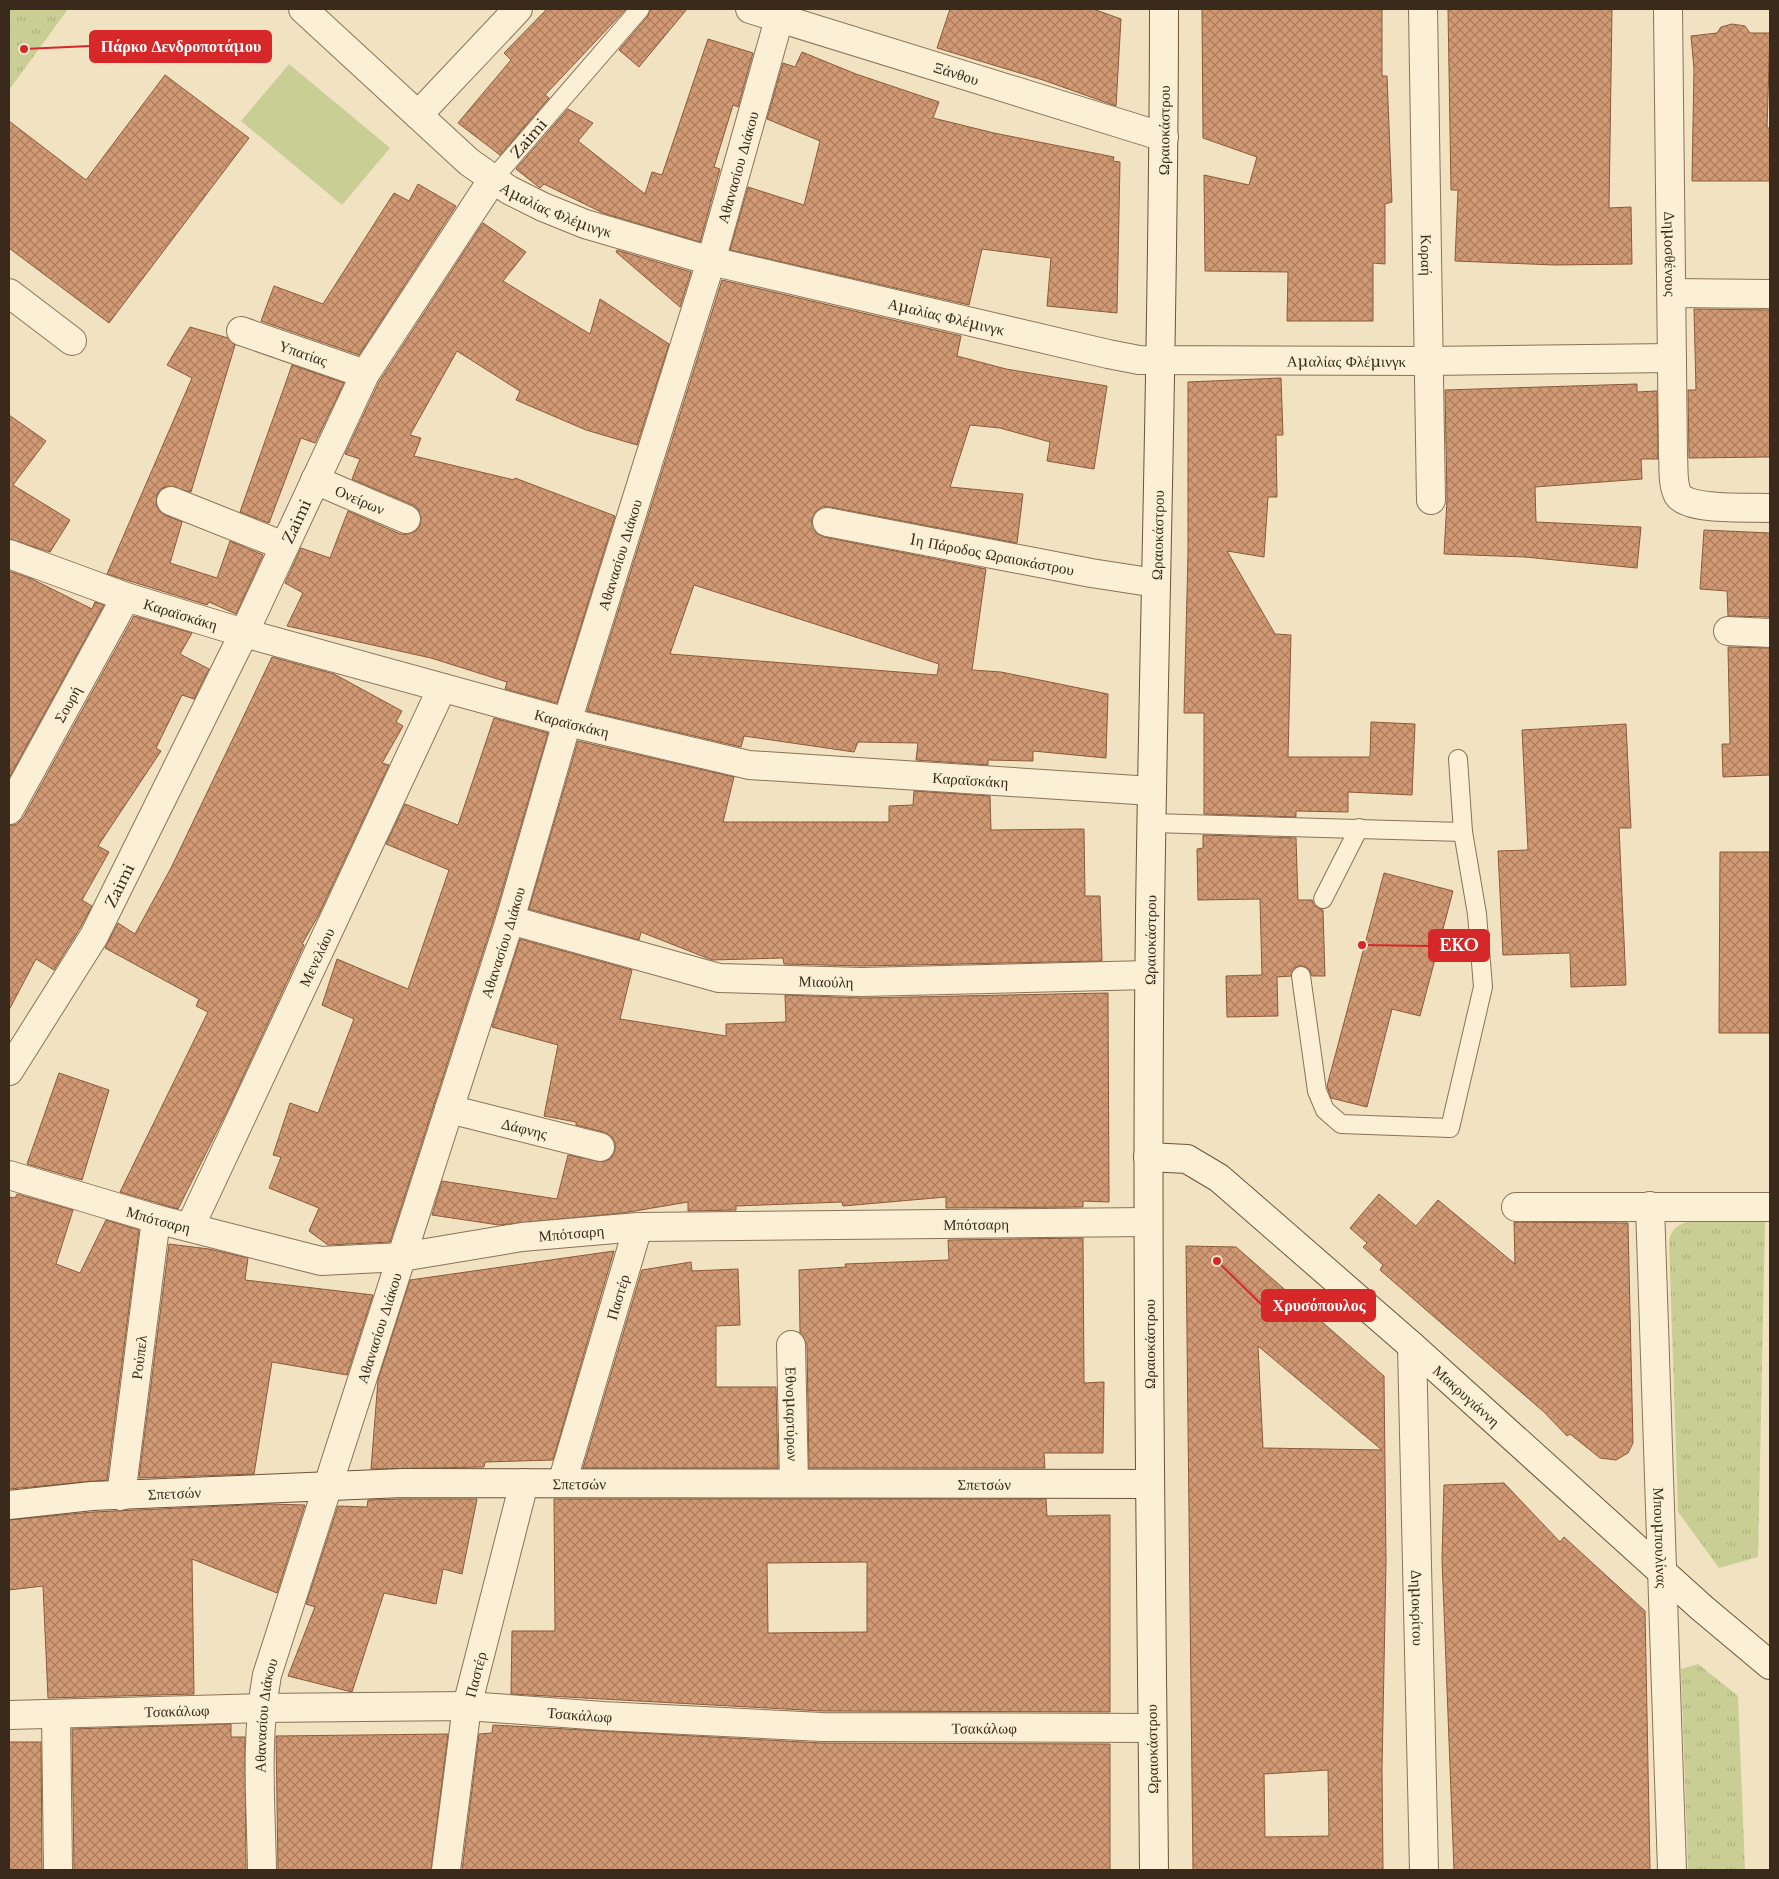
<svg xmlns="http://www.w3.org/2000/svg" width="1779" height="1879" font-family="'Libre Baskerville',serif">
<style>
.park{fill:url(#park-tufts)}
.garden{fill:#c9cf94}
.building{fill:url(#building-cross-hatch);stroke:#8c5a3b;fill-rule:evenodd}
.lines{fill:none;stroke-linecap:round;stroke-linejoin:round}
.lane-casing{stroke:#8b7257;stroke-width:20}
.street-casing{stroke:#8b7257;stroke-width:30}
.secondary-casing{stroke:#6d533a;stroke-width:30}
.lane{stroke:#fbefd5;stroke-width:18}
.street{stroke:#fbefd5;stroke-width:28}
.secondary{stroke:#fbefd5;stroke-width:28}
.labels{text-anchor:middle;dominant-baseline:central;stroke-width:4.5;stroke-linejoin:round;paint-order:stroke}
.street-label{font-size:15px;fill:#3a2a1c;stroke:#f8ecd1}
.leader{fill:none;stroke:#d62828;stroke-width:2}
.callout-dot{fill:#d62828;stroke:#f8ecd1;stroke-width:2}
.callout{fill:#d62828;stroke:#d62828;stroke-width:2}
.callout-label{font-size:16px;text-anchor:middle;font-weight:bold;fill:#fff}
</style>
<defs>
<pattern id="park-tufts" width="24" height="20" patternUnits="userSpaceOnUse" patternTransform="scale(1.25)"><rect width="24" height="20" fill="#c9cf94"/><path d="M3 7l-1-3M5 7V3M7 7l1-3M15 17l-1-3M17 17v-4M19 17l1-3" fill="none" stroke="#adb27f"/></pattern>
<pattern id="building-cross-hatch" width="8" height="8" patternUnits="userSpaceOnUse" patternTransform="scale(1.25)"><rect width="8" height="8" fill="#d19974"/><path d="M0 0l8 8M0 8l8-8" fill="none" stroke="#ab7d5e"/></pattern>
</defs>
<rect width="100%" height="100%" fill="#f1e2c1"/>
<g class="park">
<polygon points="9,9 68,9 9,90"/>
<path d="M1690,1221L1765,1222L1758,1557L1719,1568L1678,1512L1669,1240C1672,1228 1679,1224 1690,1221Z"/>
<polygon points="1698,1664 1738,1696 1745,1870 1688,1870 1681,1669"/>
</g>
<polygon class="garden" points="289,64 390,148 342,205 241,121"/>
<g class="building">
<polygon points="547,9 626,9 545,95 549,98 500,155 458,123 511,60 504,53"/>
<polygon points="650,9 687,9 639,67 619,50 648,16"/>
<polygon points="950,9 1093,9 1121,19 1116,106 1043,80 937,48"/>
<polygon points="1202,9 1382,9 1382,76 1387,76 1392,202 1385,204 1385,264 1373,263 1373,321 1287,321 1288,272 1205,271 1204,175 1249,185 1257,157 1203,138"/>
<polygon points="1448,9 1612,9 1609,208 1631,207 1632,264 1555,265 1455,261 1458,190 1451,190"/>
<polygon points="1732,24 1745,26 1750,33 1770,33 1767,128 1770,128 1770,181 1692,181 1694,69 1691,36 1717,33 1721,27"/>
<polygon points="708,39 753,53 738,107 733,105 714,167 720,169 700,242 603,213 544,184 540,188 516,169 568,109 593,123 578,141 645,194 652,172 662,175"/>
<polygon points="802,52 856,74 939,102 933,118 994,133 1114,157 1113,161 1120,162 1117,313 1047,306 1051,258 982,249 969,305 730,250 748,187 804,205 820,141 767,119 783,63 795,67"/>
<polygon points="165,75 249,138 109,323 9,248 9,121 86,180"/>
<polygon points="418,184 456,206 359,355 261,321 274,286 323,304 394,193 409,201"/>
<polygon points="483,223 526,252 503,281 590,334 600,299 669,344 637,445 586,430 516,400 520,391 457,351 410,435 421,438 414,456 514,480 515,478 615,516 557,703 505,689 507,682 431,658 287,626 303,593 285,583 301,548 330,558 348,511 400,534 408,534 416,531 420,526 421,517 418,509 413,505 352,479 360,459 345,454 379,382"/>
<polygon points="617,250 691,272 680,307 616,252"/>
<path d="M722,280L961,336L957,356L1006,369L1107,386L1094,469L1047,461L1050,442L1000,428L970,425L950,487L1023,494L1017,543L830,507H822L816,511L812,520V528L816,533L824,537L986,569L972,670L1001,672L1108,694L1106,758L1033,751V761L988,760V765L916,760L918,743L858,742L854,752L744,736L741,747L587,711ZM694,585L939,664L937,675L670,654Z"/>
<polygon points="1694,309 1770,310 1770,457 1689,458 1688,390 1696,390"/>
<polygon points="190,327 228,338 235,345 191,492 168,486 161,489 157,495 156,504 159,511 165,515 182,522 170,563 217,578 230,541 263,555 236,614 209,602 207,605 107,574 192,378 167,365"/>
<polygon points="292,365 344,383 315,443 301,438 269,523 240,512"/>
<polygon points="1281,378 1283,435 1276,435 1277,497 1268,497 1264,557 1227,551 1275,634 1291,635 1288,757 1370,757 1371,722 1415,724 1412,795 1348,792 1348,812 1296,811 1296,817 1204,814 1204,713 1184,713 1188,553 1188,382"/>
<polygon points="1637,384 1637,392 1657,391 1658,459 1641,459 1642,479 1535,487 1536,522 1641,527 1637,568 1525,557 1444,554 1447,500 1445,390"/>
<polygon points="9,415 46,441 13,485 70,520 50,552 9,539"/>
<polygon points="1704,530 1770,533 1770,617 1728,616 1727,591 1700,589"/>
<polygon points="9,571 32,579 92,609 95,602 104,605 9,778"/>
<polygon points="134,616 192,633 180,654 209,669 194,699 182,695 156,748 161,751 98,846 109,852 82,900 92,906 80,928 54,970 36,959 9,1010 9,826 17,824 23,818"/>
<polygon points="1728,647 1770,648 1770,775 1723,777 1722,744 1730,744"/>
<polygon points="272,657 334,674 402,711 396,722 403,726 382,763 389,765 318,916 302,944 304,945 229,1107 178,1209 120,1192 208,1012 196,1006 199,999 105,948 118,923 135,934 171,868"/>
<polygon points="494,718 548,733 495,915 390,1242 328,1245 309,1231 319,1208 269,1188 281,1157 273,1155 290,1103 318,1113 354,1019 322,1005 337,959 408,989 449,870 386,844 405,804 458,825"/>
<polygon points="1626,724 1631,828 1619,828 1626,985 1571,987 1570,953 1503,955 1498,851 1528,850 1522,730"/>
<polygon points="578,741 734,777 723,822 889,822 889,806 913,805 914,791 990,796 991,830 1084,829 1085,896 1100,896 1102,961 862,966 784,964 783,958 712,960 641,932 639,940 529,909"/>
<polygon points="1203,835 1296,838 1298,900 1312,900 1314,905 1323,910 1325,976 1312,976 1309,969 1300,965 1294,968 1291,976 1277,977 1278,1016 1227,1017 1226,976 1262,975 1260,899 1198,900 1197,849 1203,848"/>
<polygon points="1720,852 1770,852 1770,1033 1719,1033"/>
<polygon points="1384,873 1453,891 1420,1016 1392,1009 1367,1107 1331,1098 1327,1086"/>
<polygon points="520,939 632,970 620,1019 726,1036 726,1024 786,1022 785,995 862,998 1108,993 1109,1202 1083,1201 1083,1207 946,1208 946,1197 843,1206 842,1202 736,1206 736,1210 688,1211 688,1202 623,1213 499,1225 432,1215 442,1181 557,1199 568,1155 604,1162 611,1158 615,1151 615,1142 611,1136 604,1132 576,1125 576,1122 544,1116 558,1045 492,1027"/>
<polygon points="59,1073 109,1090 82,1180 27,1164"/>
<polygon points="17,1194 73,1210 56,1264 80,1273 106,1220 139,1230 107,1480 9,1489 9,1197 15,1198"/>
<polygon points="1379,1194 1416,1226 1438,1200 1515,1264 1514,1222 1628,1223 1633,1443 1628,1453 1616,1460 1600,1458 1570,1434 1567,1436 1544,1412 1380,1270 1383,1265 1363,1247 1367,1243 1350,1228"/>
<polygon points="1083,1238 1084,1383 1104,1382 1103,1453 1044,1453 1045,1468 809,1468 807,1345 800,1333 799,1270 846,1267 845,1264 949,1260 948,1240"/>
<polygon points="169,1244 209,1249 248,1258 245,1280 373,1295 347,1375 272,1362 254,1474 139,1478"/>
<path d="M1186,1246L1236,1247L1384,1376L1386,1562L1382,1769L1383,1870H1193ZM1258,1346L1382,1450L1263,1448ZM1328,1770L1329,1836L1265,1837L1264,1774Z"/>
<polygon points="614,1251 553,1460 485,1462 484,1467 371,1469 378,1380 410,1280"/>
<polygon points="691,1262 692,1271 738,1269 740,1325 716,1326 716,1387 776,1387 778,1468 583,1468 642,1270"/>
<polygon points="1504,1483 1560,1542 1564,1537 1645,1611 1650,1870 1454,1870 1442,1559 1444,1485"/>
<polygon points="403,1499 477,1499 462,1574 443,1569 436,1604 384,1593 352,1692 288,1676 315,1607 306,1604 338,1506 367,1507 368,1500"/>
<path d="M554,1499H1046L1047,1516L1110,1515V1712L822,1711L511,1694L512,1631H555ZM867,1562V1632L768,1633L767,1563Z"/>
<polygon points="270,1504 305,1505 277,1593 192,1559 194,1694 48,1698 43,1586 9,1590 9,1520 93,1512"/>
<polygon points="231,1724 231,1737 245,1737 246,1870 74,1870 72,1729"/>
<polygon points="493,1725 821,1743 1110,1744 1110,1870 462,1870 479,1734 492,1733"/>
<polygon points="448,1734 431,1870 278,1870 276,1736"/>
<polygon points="9,1742 41,1742 42,1870 9,1870"/>
</g>
<g class="lines">
<g class="lane-casing">
<g id="lane">
<path id="s1" d="M493,179L640,9"/>
<polyline points="1152,823 1463,832"/>
<polyline points="1323,899 1359,828"/>
<polyline points="1301,976 1317,1091 1325,1110 1341,1124 1450,1128 1483,987 1477,914 1463,832 1458,759"/>
</g>
</g>
<g class="street-casing">
<g id="street">
<path id="s2" d="M303,9L469,162L509,190L543,207L585,224L711,261L1108,354L1139,360L1428,361L1672,358"/>
<path id="s3" d="M750,9L1164,137"/>
<path id="s4" d="M1423,9L1431,500"/>
<path id="s5" d="M1668,9L1673,456C1674,467 1672,484 1678,495C1688,511 1752,507 1770,508"/>
<polyline points="418,115 518,9"/>
<polyline points="9,293 72,341"/>
<polyline points="1672,293 1770,294"/>
<path id="s6" d="M241,331L365,374"/>
<path id="s7" d="M315,480L406,519"/>
<polyline points="171,501 284,546"/>
<path id="s8" d="M827,522L1091,573L1156,583"/>
<path id="s9" d="M9,554L126,597L244,633L567,722L749,765L1152,791"/>
<polyline points="1728,631 1770,633"/>
<path id="s10" d="M9,810L126,597"/>
<path id="s11" d="M510,920L719,978L862,982L1149,975"/>
<path id="s12" d="M9,1071L94,936L244,633L365,374L493,179"/>
<path id="s13" d="M449,1109L600,1147"/>
<path id="s14" d="M9,1175L156,1219L321,1261L402,1257L522,1237L638,1227L1148,1222"/>
<path id="s15" d="M1650,1206L1672,1870"/>
<polyline points="1516,1207 1770,1207"/>
<path id="s16" d="M190,1227L442,688"/>
<path id="s17" d="M791,1345L794,1483"/>
<path id="s18" d="M1412,1346L1424,1870"/>
<path id="s19" d="M562,1483L638,1227"/>
<path id="s20" d="M121,1496L156,1219"/>
<polyline points="56,1714 58,1870"/>
<path id="s21" d="M9,1715L261,1708L467,1706L603,1716L822,1727L1152,1728"/>
<path id="s22" d="M262,1870C261,1805 255,1740 267,1675L510,920L567,722L711,261L779,19"/>
<path id="s23" d="M446,1870L467,1706L524,1483"/>
</g>
</g>
<g class="secondary-casing">
<g id="secondary">
<path id="s24" d="M1148,1157L1187,1159L1219,1178L1412,1346L1702,1608L1770,1665"/>
<path id="s25" d="M9,1505L92,1496L403,1483L1150,1484"/>
<path id="s26" d="M1154,1870C1151,1552 1146,1234 1150,916C1154,614 1164,311 1164,9"/>
</g>
</g>
<use href="#lane" class="lane"/>
<use href="#street" class="street"/>
<use href="#secondary" class="secondary"/>
</g>
<g class="labels">
<g class="street-label">
<text stroke="none"><textPath href="#s3" startOffset="216">Ξάνθου</textPath></text>
<text stroke="none"><textPath href="#s26" startOffset="1740">Ωραιοκάστρου</textPath></text>
<text stroke="none"><textPath href="#s1" startOffset="54">Zaimi</textPath></text>
<text stroke="none"><textPath href="#s22" startOffset="1775">Αθανασίου Διάκου</textPath></text>
<text stroke="none"><textPath href="#s2" startOffset="326">Αμαλίας Φλέμινγκ</textPath></text>
<text stroke="none"><textPath href="#s5" startOffset="245">Δημοσθένους</textPath></text>
<text stroke="none"><textPath href="#s4" startOffset="246">Κοραή</textPath></text>
<text stroke="none"><textPath href="#s2" startOffset="731">Αμαλίας Φλέμινγκ</textPath></text>
<text stroke="none"><textPath href="#s6" startOffset="66">Υπατίας</textPath></text>
<text stroke="none"><textPath href="#s2" startOffset="1136">Αμαλίας Φλέμινγκ</textPath></text>
<text stroke="none"><textPath href="#s7" startOffset="49">Ονείρων</textPath></text>
<text stroke="none"><textPath href="#s12" startOffset="621">Zaimi</textPath></text>
<text stroke="none"><textPath href="#s26" startOffset="1335">Ωραιοκάστρου</textPath></text>
<text stroke="none"><textPath href="#s8" startOffset="168">1η Πάροδος Ωραιοκάστρου</textPath></text>
<text stroke="none"><textPath href="#s22" startOffset="1370">Αθανασίου Διάκου</textPath></text>
<text stroke="none"><textPath href="#s9" startOffset="182">Καραϊσκάκη</textPath></text>
<text stroke="none"><textPath href="#s10" startOffset="121">Σουρή</textPath></text>
<text stroke="none"><textPath href="#s9" startOffset="588">Καραϊσκάκη</textPath></text>
<text stroke="none"><textPath href="#s9" startOffset="992">Καραϊσκάκη</textPath></text>
<text stroke="none"><textPath href="#s12" startOffset="216">Zaimi</textPath></text>
<text stroke="none"><textPath href="#s26" startOffset="930">Ωραιοκάστρου</textPath></text>
<text stroke="none"><textPath href="#s22" startOffset="965">Αθανασίου Διάκου</textPath></text>
<text stroke="none"><textPath href="#s16" startOffset="298">Μενελάου</textPath></text>
<text stroke="none"><textPath href="#s11" startOffset="324">Μιαούλη</textPath></text>
<text stroke="none"><textPath href="#s13" startOffset="78">Δάφνης</textPath></text>
<text stroke="none"><textPath href="#s14" startOffset="156">Μπότσαρη</textPath></text>
<text stroke="none"><textPath href="#s14" startOffset="981">Μπότσαρη</textPath></text>
<text stroke="none"><textPath href="#s14" startOffset="576">Μπότσαρη</textPath></text>
<text stroke="none"><textPath href="#s19" startOffset="194">Παστέρ</textPath></text>
<text stroke="none"><textPath href="#s22" startOffset="560">Αθανασίου Διάκου</textPath></text>
<text transform="translate(1149 1344) rotate(-90)">Ωραιοκάστρου</text>
<text stroke="none"><textPath href="#s20" startOffset="140">Ρούπελ</textPath></text>
<text stroke="none"><textPath href="#s24" startOffset="406">Μακρυγιάννη</textPath></text>
<text stroke="none"><textPath href="#s17" startOffset="69">Εθνομαρτύρων</textPath></text>
<text stroke="none"><textPath href="#s25" startOffset="571">Σπετσών</textPath></text>
<text stroke="none"><textPath href="#s25" startOffset="976">Σπετσών</textPath></text>
<text stroke="none"><textPath href="#s25" startOffset="166">Σπετσών</textPath></text>
<text stroke="none"><textPath href="#s15" startOffset="332">Μπουμπουλίνας</textPath></text>
<text stroke="none"><textPath href="#s18" startOffset="262">Δημοκρίτου</textPath></text>
<text stroke="none"><textPath href="#s23" startOffset="198">Παστέρ</textPath></text>
<text stroke="none"><textPath href="#s21" startOffset="168">Τσακάλωφ</textPath></text>
<text stroke="none"><textPath href="#s21" startOffset="571">Τσακάλωφ</textPath></text>
<text stroke="none"><textPath href="#s22" startOffset="155">Αθανασίου Διάκου</textPath></text>
<text stroke="none"><textPath href="#s21" startOffset="976">Τσακάλωφ</textPath></text>
<text transform="translate(1152 1749) rotate(-91)">Ωραιοκάστρου</text>
</g>
</g>
<path class="leader" d="M24 49L90 46M1362 945L1429 946M1217 1261L1262 1305"/>
<g class="callout-dot">
<circle cx="24" cy="49" r="5"/>
<circle cx="1362" cy="945" r="5"/>
<circle cx="1217" cy="1261" r="5"/>
</g>
<g class="callout">
<rect x="90" y="31" width="181" height="31" rx="5"/>
<rect x="1429" y="930" width="60" height="31" rx="5"/>
<rect x="1262" y="1290" width="113" height="31" rx="5"/>
</g>
<g class="callout-label">
<text x="181" y="52">Πάρκο Δενδροποτάμου</text>
<text x="1459" y="951">EKO</text>
<text x="1319" y="1311">Χρυσόπουλος</text>
</g>
<rect width="1779" height="1879" fill="none" stroke="#3a2a1c" stroke-width="20"/>
</svg>
